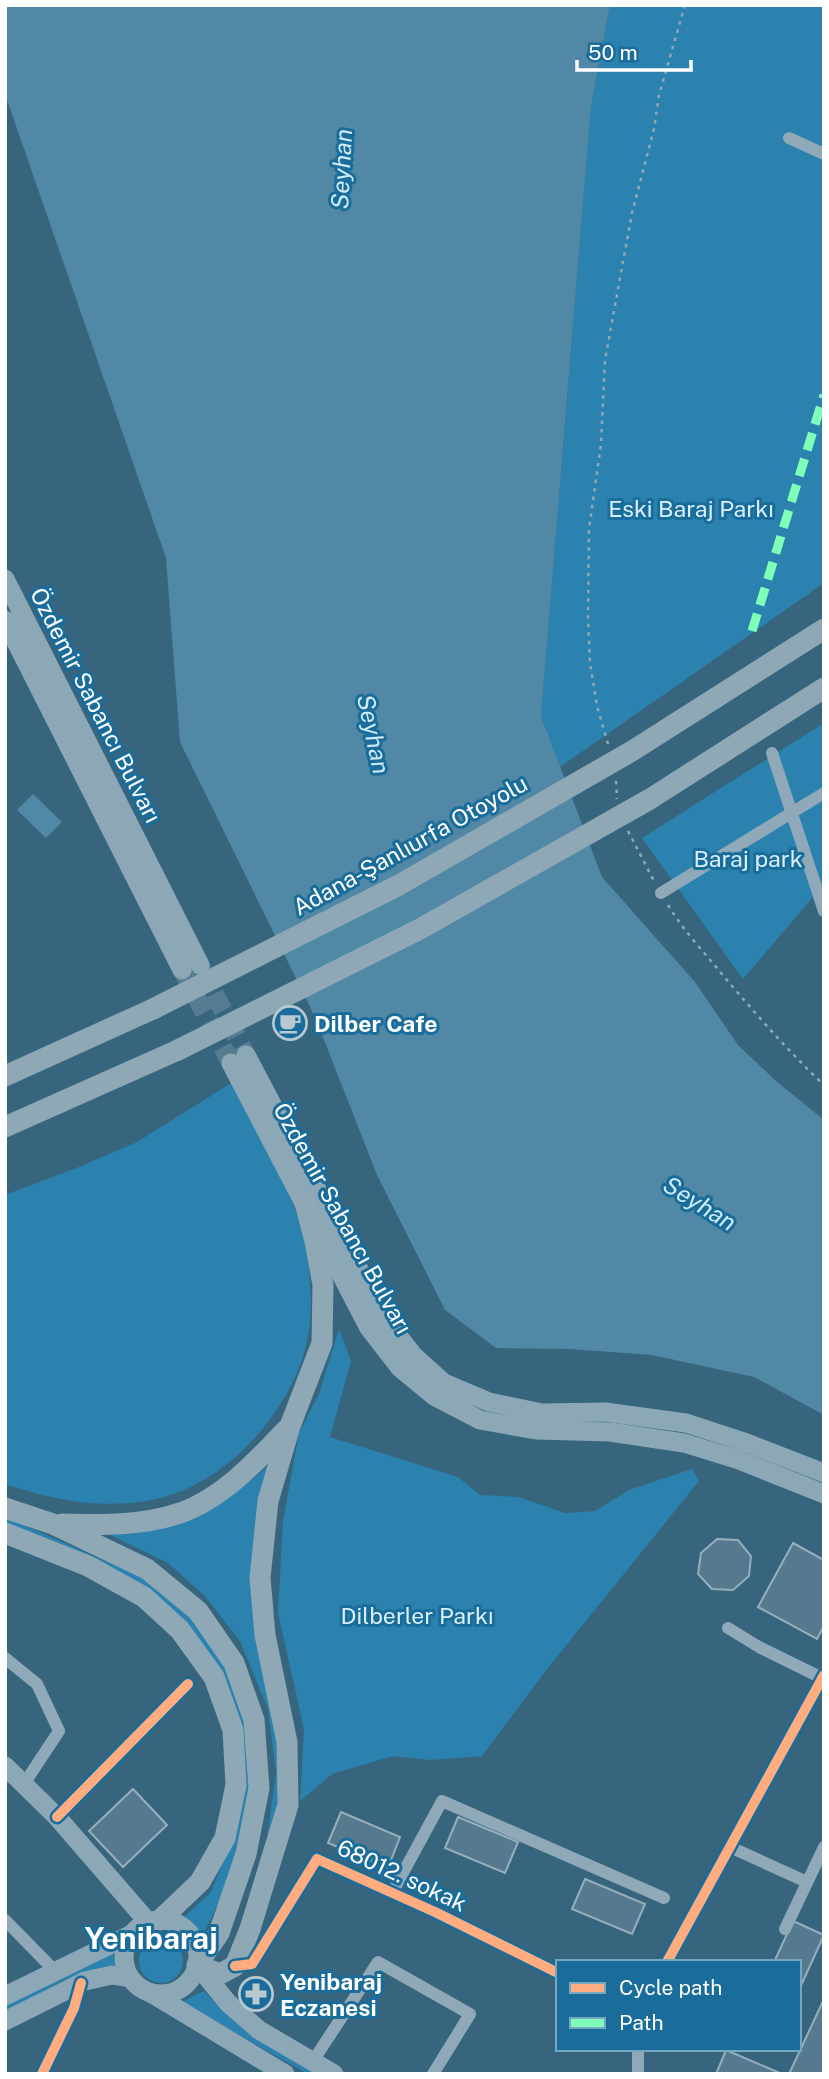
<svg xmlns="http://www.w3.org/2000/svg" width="829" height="2079" font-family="'Public Sans',sans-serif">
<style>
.green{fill:#2c82ae}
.water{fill:#5188a6}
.building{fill:#567a8d;stroke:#96afbc;stroke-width:2}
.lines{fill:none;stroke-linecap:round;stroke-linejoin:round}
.major-tunnel{stroke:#557c90;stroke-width:19;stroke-dasharray:19 10;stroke-linecap:butt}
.path{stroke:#8fa9b8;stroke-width:2.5;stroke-dasharray:3.5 5;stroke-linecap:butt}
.minor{stroke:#8fa9b8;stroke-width:12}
.major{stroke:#8ca8b6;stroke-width:19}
.highway{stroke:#8ea8b6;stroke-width:21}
.highway-bridge{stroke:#8ea8b6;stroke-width:21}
.quiet{stroke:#80ffba;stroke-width:9;stroke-dasharray:18 9;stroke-linecap:butt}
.cycleway-casing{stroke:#1a6d9a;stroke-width:15}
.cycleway{stroke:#ffac80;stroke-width:10}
.labels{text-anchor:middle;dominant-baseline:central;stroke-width:6;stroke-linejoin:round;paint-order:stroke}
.park-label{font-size:23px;fill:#d8f0fc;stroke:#1a6d9a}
.street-label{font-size:23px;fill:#fff;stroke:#1a6d9a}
.poi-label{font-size:23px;font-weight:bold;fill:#fff;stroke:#1a6d9a;text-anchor:start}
.water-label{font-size:24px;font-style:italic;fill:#ceebf9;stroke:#1a6d9a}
.district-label{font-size:30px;font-weight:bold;fill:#fff;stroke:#1a6d9a}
</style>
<rect width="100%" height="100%" fill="#37657d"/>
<g class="green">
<polygon points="610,5 824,5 824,583 560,767 541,716 591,106"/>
<polygon points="824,723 824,884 743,979 642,838"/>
<path d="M233,1082C247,1111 261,1139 276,1168C286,1190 299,1212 304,1236C310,1268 314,1305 308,1337C295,1407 228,1484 156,1499C103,1510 56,1501 5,1484V1195L79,1167L137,1142Z"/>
<polygon points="339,1329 351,1361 330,1437 458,1477 480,1495 518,1497 565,1513 595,1511 629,1490 692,1469 699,1481 547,1669 482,1756 430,1760 393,1756 332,1774 300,1801 304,1730 278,1613 283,1521 299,1433 319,1394"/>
<polygon points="276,1459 260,1517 283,1780 273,1837 267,1838 276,1773 268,1709 240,1641 204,1595 168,1563 106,1533 221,1502 259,1474"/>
<path d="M5,1518C33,1529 61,1541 89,1554C116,1566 145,1576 169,1596C239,1657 261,1738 245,1828C243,1838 238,1848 235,1858C226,1886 215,1911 202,1937L181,1920L211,1892L236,1829L243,1767L191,1630L5,1525Z"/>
<circle cx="161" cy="1961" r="22"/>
<path d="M113,1951L115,1967C78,1967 38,1995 5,2012V2006Z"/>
<polygon points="204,1991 223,2011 315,2074 308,2074 181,2002"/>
</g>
<g class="water">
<polygon points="5,5 610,5 591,106 541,716 602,877 695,982 738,1045 776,1081 824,1120 824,1415 754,1377 652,1355 570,1349 496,1348 445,1310 377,1175 315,1017 180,742 166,558 5,94"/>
<polygon points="33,794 62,822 46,838 17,810"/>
</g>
<g class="building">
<polygon points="717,1539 738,1540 751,1556 749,1576 733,1590 712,1589 698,1574 701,1553"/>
<polygon points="793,1543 824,1560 824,1626 817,1639 758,1607"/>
<polygon points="133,1789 167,1825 123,1867 89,1831"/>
<polygon points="341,1812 400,1837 388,1868 328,1843"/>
<polygon points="458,1817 518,1842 505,1873 445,1848"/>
<polygon points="585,1879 645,1904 632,1934 572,1909"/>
<polygon points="793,1921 824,1935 799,1990 799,1962 774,1962"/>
<polygon points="824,1999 824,2074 789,2074"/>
<polygon points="726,2050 782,2074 716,2074"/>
</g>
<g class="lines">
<g class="major-tunnel">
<polyline points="201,968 246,1055"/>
<polyline points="182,970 231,1063"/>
</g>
<g class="path">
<polyline points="608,744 597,706 590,663 588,618 589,529 601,444 605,360 632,213 654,129 659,95 685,5"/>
<polyline points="616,781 617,799"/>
<polyline points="628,831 654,881"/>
<path d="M668,905C683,930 703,951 721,973C754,1012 787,1050 824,1085"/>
</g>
<g class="minor">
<polyline points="789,138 824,154"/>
<polyline points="772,753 824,911"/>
<polyline points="661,893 824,793"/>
<polyline points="728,1628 759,1647 822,1678"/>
<polyline points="5,1658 37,1684 59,1731 24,1784"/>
<polyline points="57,1817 188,1684"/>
<polyline points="730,1847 807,1882"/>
<polyline points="392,1893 442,1801 664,1898"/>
<polyline points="5,1920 55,1971"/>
<polyline points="785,1929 824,1847"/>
<polyline points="667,1962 824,1675"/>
<polyline points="235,1966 252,1964 317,1859 435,1912 558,1973"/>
<polyline points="638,2049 638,2074"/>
<polyline points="313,2061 378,1962 470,2014 433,2074"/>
<polyline points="42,2074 74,2008 81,1983"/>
</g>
<g class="major">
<polyline points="5,579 200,965"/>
<polyline points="5,620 182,970"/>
<polyline points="246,1055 385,1319 414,1356 444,1383 489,1402 542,1413 605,1412 686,1423 747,1443 824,1473"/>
<polyline points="231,1063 369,1328 400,1368 434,1396 480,1420 536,1430 610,1432 684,1443 739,1460 824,1494"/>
<polyline points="5,1766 57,1817 148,1922"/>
<circle cx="161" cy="1957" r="37"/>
<polyline points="197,1965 228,2003 259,2030 334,2074"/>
<polyline points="151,1993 285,2074"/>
<polyline points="5,1996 132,1934"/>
<polyline points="5,2021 85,1981 112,1975 130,1978"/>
</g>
<g class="highway">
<polyline points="5,1076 153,1009"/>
<polyline points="5,1127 178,1050"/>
<polyline points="5,1508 53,1524 147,1569 198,1611 234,1663 254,1720 259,1788 246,1854 219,1933 197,1965 220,1974 235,1966 250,1929 288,1805 287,1742 265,1635 260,1578 268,1501 290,1426 322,1343 323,1285 315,1241 305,1203"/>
<path d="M62,1524C101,1525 142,1526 180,1513C221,1499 257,1461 286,1430"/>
<polyline points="5,1533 88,1566 144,1597 180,1630 214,1677 233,1730 236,1785 225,1838 200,1882 160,1920"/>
</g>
<g class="highway-bridge">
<polyline points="153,1009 399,885 632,751 824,629"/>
<polyline points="178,1050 420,929 650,799 824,688"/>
</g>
<polyline class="quiet" points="752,631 824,395"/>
<g class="cycleway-casing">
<g id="cycleway">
<polyline points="57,1817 188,1684"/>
<polyline points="667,1962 824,1675"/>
<polyline points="235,1966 252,1964 317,1859 435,1912 558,1973"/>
<polyline points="42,2074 74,2008 81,1983"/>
</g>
</g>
<use href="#cycleway" class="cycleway"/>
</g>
<defs>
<g id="cafe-ring" transform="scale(1.75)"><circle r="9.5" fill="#1a6d9a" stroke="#b9c9d2" stroke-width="1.5"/><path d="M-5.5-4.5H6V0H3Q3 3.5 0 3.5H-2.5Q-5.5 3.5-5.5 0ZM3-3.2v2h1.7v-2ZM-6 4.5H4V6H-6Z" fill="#b9c9d2"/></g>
<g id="pharmacy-ring" transform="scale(1.75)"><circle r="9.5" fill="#1a6d9a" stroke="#b9c9d2" stroke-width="1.5"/><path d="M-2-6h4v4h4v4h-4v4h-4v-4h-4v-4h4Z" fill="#b9c9d2"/></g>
</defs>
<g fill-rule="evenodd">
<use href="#cafe-ring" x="290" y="1023"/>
<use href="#pharmacy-ring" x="256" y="1994"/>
</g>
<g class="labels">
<g class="park-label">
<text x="691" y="508">Eski Baraj Parkı</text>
<text x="748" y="858">Baraj park</text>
<text x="417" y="1615">Dilberler Parkı</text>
</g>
<g class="street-label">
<text transform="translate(96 705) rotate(63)">Özdemir Sabancı Bulvarı</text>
<text transform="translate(410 845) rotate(-29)">Adana-Şanlıurfa Otoyolu</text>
<text transform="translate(343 1218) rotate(61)">Özdemir Sabancı Bulvarı</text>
<text transform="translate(402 1875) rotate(25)">68012. sokak</text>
</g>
<g class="poi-label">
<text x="314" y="1023">Dilber Cafe</text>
<text x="280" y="1981">Yenibaraj<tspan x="280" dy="26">Eczanesi</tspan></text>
</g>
<g class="water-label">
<text transform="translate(341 169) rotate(-87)">Seyhan</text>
<text transform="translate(374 734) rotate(78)">Seyhan</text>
<text transform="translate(700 1203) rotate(32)">Seyhan</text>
</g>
<g class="district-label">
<text x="151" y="1938">Yenibaraj</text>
</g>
</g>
<rect width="829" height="2079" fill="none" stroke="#ffffff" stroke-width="14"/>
<rect x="556" y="1960" width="245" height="91" fill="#1a6d9a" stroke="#76a7c2" stroke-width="2"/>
<rect x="570" y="1983" width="35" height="10" fill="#ffac80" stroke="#76a7c2" stroke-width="2"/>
<text x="619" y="1995" font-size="21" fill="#ffffff">Cycle path</text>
<rect x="570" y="2018" width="35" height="10" fill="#80ffba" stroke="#76a7c2" stroke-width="2"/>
<text x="619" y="2030" font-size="21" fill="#ffffff">Path</text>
<path d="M577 60v10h114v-10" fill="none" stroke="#ffffff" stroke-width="3.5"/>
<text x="588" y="60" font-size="21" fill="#ffffff" stroke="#1a6d9a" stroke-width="5" paint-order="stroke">50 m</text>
</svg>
